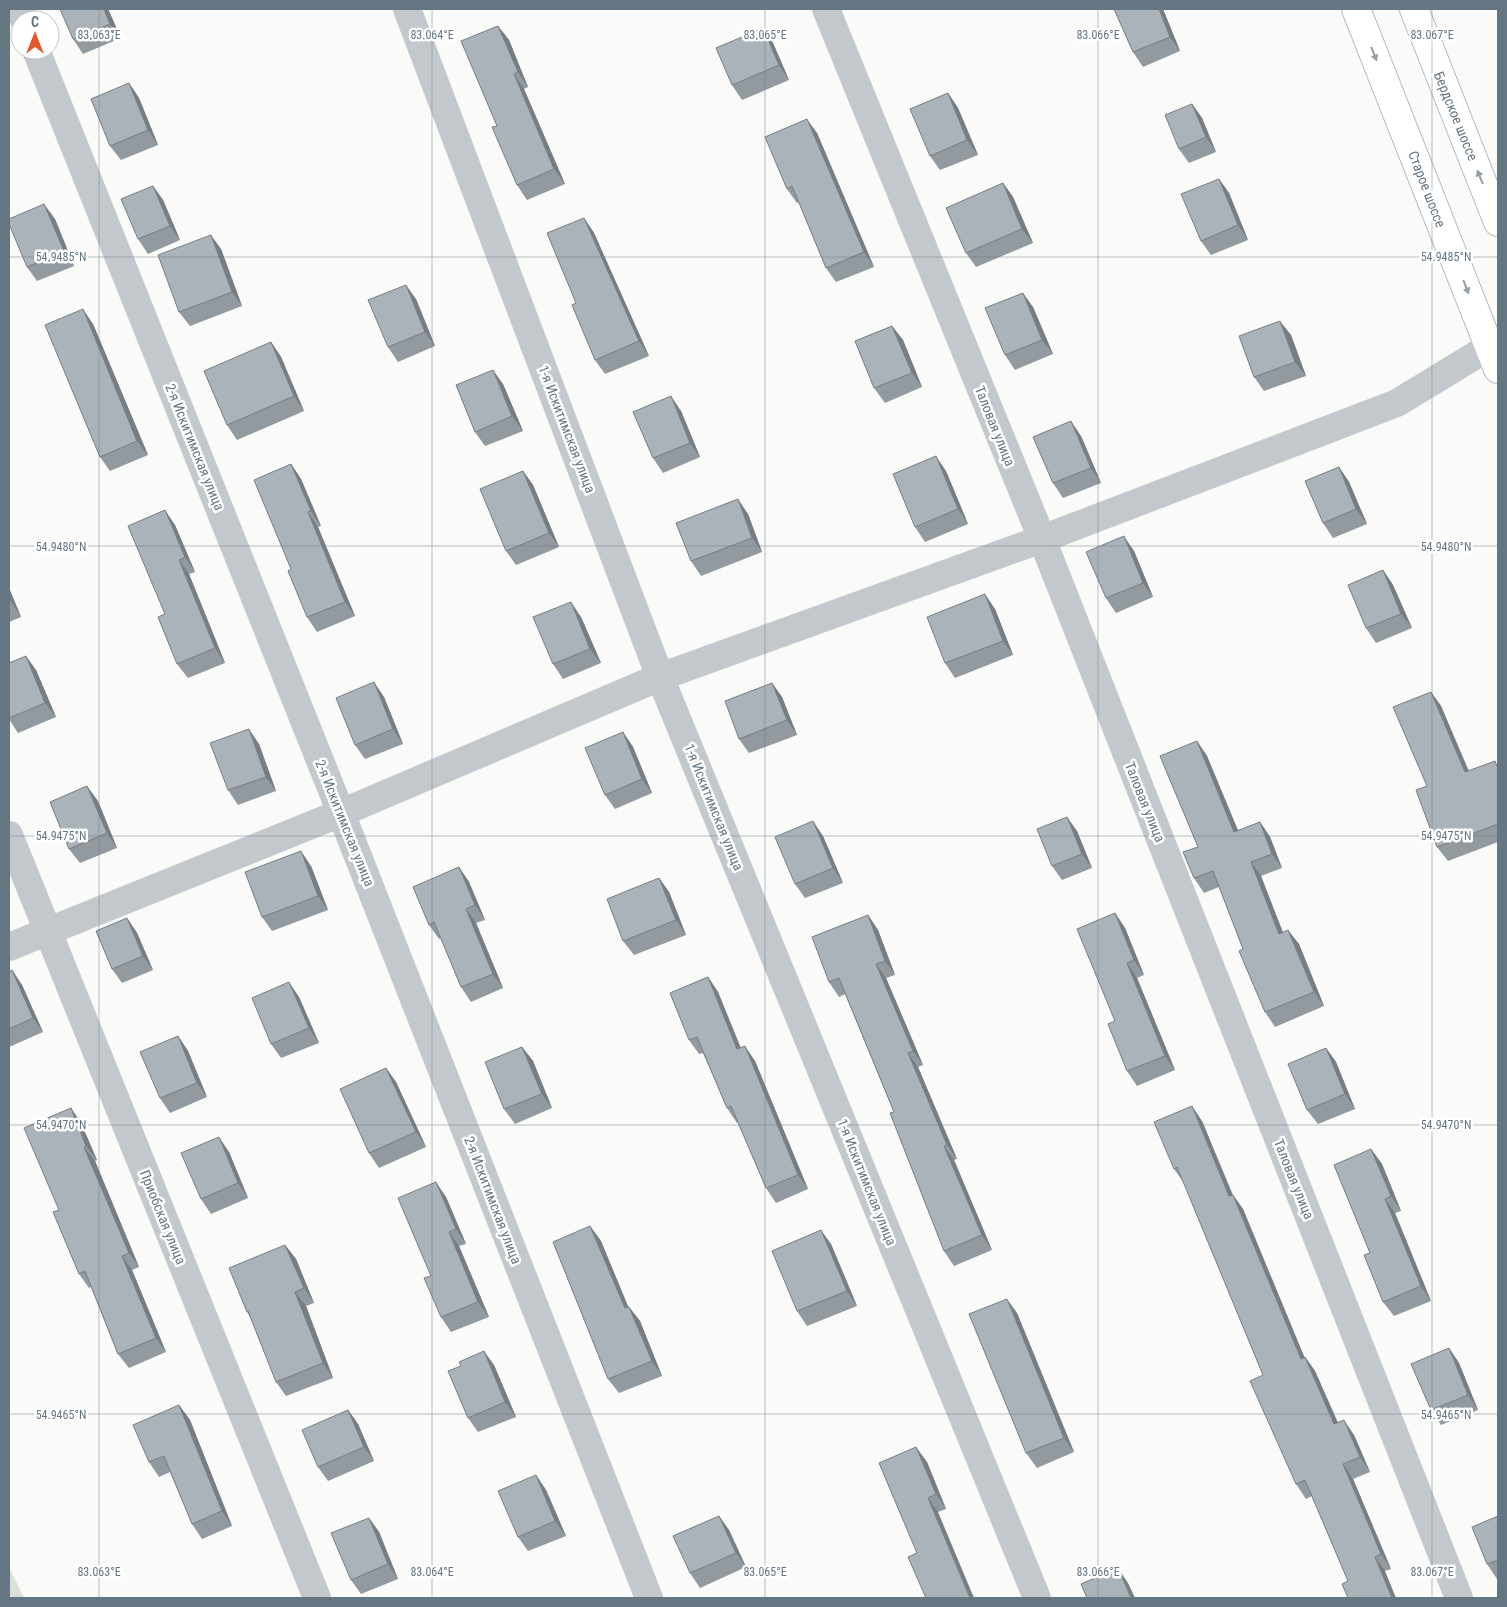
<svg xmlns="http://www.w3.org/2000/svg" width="1507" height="1607" font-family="'Roboto Condensed',sans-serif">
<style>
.green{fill:#dadfd7}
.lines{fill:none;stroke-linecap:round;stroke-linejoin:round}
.highway-casing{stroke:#b4b9bd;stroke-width:30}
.minor{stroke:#c3c8cc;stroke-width:28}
.highway{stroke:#fff;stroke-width:28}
.wall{fill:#929a9f}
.shaded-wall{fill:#777d82}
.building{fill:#aab3b9;stroke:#777d82}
.oneway{fill:#939fa8}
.ticks{fill:none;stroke:#657683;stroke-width:1;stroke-opacity:0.45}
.labels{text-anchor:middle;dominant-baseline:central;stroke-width:5;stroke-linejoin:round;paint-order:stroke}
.street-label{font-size:14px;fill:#657683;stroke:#fff}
.ticks-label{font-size:12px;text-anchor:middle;fill:#657683;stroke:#fff;stroke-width:5;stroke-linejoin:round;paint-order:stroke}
</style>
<rect width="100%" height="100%" fill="#fafaf8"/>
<polygon class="green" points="9,1567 24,1598 9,1598"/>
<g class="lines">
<g class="highway-casing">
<g id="highway">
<polyline points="1356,9 1498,369"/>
<polyline points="1414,9 1498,222"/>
</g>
</g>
<g class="minor">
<polyline points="20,9 24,20"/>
<polyline points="407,9 660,677 1037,1598"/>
<polyline points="826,9 1042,539 1459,1598"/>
<polyline points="36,50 341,813 649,1598"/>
<polyline points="9,835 317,1598"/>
<polyline points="9,947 341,813 660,677 1042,539 1397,403 1489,347"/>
</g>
<use href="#highway" class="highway"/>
</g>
<g class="wall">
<polygon points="108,9 121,38 83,54 73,39"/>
<polygon points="1163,9 1180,51 1143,67 1133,52"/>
<polygon points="498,26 509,40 528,87 524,89 565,184 527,200 517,185 497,126"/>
<polygon points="763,28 773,43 789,80 742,100 732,85"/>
<polygon points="129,83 139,98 158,145 121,160 110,146"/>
<polygon points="948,93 958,108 978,155 940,170 930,156"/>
<polygon points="1192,104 1202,118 1216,152 1189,163 1179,149"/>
<polygon points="817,133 874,267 836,282 826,268 799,202 797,203 787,189"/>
<polygon points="1219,179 1229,193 1248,240 1211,255 1201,241"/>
<polygon points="1003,183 1013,197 1033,243 976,267 966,253"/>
<polygon points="153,186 163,200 180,240 148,254 138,239"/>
<polygon points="584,218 594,233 649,356 605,374 595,360 576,303"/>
<polygon points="55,219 74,266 37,281 27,267"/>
<polygon points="221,249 242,306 190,326 179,312"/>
<polygon points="416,299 435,346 398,362 388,347"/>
<polygon points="1033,307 1053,354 1015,370 1005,355"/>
<polygon points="93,324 148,455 110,471 100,457"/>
<polygon points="892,326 903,340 922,387 885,403 874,388"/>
<polygon points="1291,335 1306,376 1264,391 1254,377"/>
<polygon points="271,342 281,357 304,411 237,440 227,425"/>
<polygon points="503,384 523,431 485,446 475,432"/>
<polygon points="681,411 700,457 663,473 653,458"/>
<polygon points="1081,436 1101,483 1063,498 1053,483"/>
<polygon points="291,464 301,479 321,526 318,527 355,616 317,632 307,617 291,569"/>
<polygon points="1339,467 1349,482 1367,524 1333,538 1323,523"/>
<polygon points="523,471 533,485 559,547 516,565 506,551"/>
<polygon points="946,471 968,524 925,542 915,527"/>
<polygon points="748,514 762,552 701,576 691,561"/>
<polygon points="175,525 195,572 189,574 225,663 188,678 177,664 165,614"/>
<polygon points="1134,551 1153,597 1116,613 1106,598"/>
<polygon points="1383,570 1393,585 1412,628 1376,643 1366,628"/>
<polygon points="9,588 21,617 9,622"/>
<polygon points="995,609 1013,655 955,678 945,663"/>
<polygon points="581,617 601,663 563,679 553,664"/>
<polygon points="9,663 36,670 56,717 18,733 9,719"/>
<polygon points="772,683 782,697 797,735 749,753 739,739"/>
<polygon points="1431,692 1441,706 1469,771 1498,765 1498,842 1448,861 1437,847 1427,786"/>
<polygon points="384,697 403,744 365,759 355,745"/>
<polygon points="623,732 633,747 652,793 615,809 605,795"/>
<polygon points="1197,741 1207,756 1238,831 1260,822 1270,837 1282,868 1261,876 1283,932 1299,944 1324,1006 1275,1027 1265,1012 1243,949 1219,887 1204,893 1194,878 1198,847"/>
<polygon points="259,744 276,791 238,805 228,790"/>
<polygon points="98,801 117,848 80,863 69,849"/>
<polygon points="1077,831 1092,868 1062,880 1052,866"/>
<polygon points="823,836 843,883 805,898 795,884"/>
<polygon points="311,866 328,910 272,931 262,917"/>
<polygon points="459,867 469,882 485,920 476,923 503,988 471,1002 461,987 441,938 439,939 429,925"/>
<polygon points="659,878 669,892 686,935 634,955 623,941"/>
<polygon points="1115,913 1125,928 1144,975 1137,978 1175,1070 1137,1086 1127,1071"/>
<polygon points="868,915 878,930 895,975 886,978 923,1065 918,1067 957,1159 954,1160 992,1250 954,1266 944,1251 894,1112 845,994 839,997 829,982"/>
<polygon points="127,918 137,933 153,970 122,983 112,969"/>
<polygon points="12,970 22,985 43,1032 9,1047 9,972"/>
<polygon points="708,977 718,992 741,1048 755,1061 808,1189 776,1203 766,1188 738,1122 737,1123 727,1108 703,1053 699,1054 689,1040"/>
<polygon points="299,997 319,1043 281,1058 271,1044"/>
<polygon points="178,1036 188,1051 207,1097 170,1113 160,1098"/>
<polygon points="522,1047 533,1061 552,1108 515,1124 504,1109"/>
<polygon points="1326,1048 1336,1062 1355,1109 1318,1124 1307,1110"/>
<polygon points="386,1068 396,1082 426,1147 379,1168 369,1153"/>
<polygon points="71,1108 81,1123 97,1160 95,1161 139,1267 132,1270 166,1352 129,1368 118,1354 91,1287 89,1288 79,1274 59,1210"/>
<polygon points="1202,1121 1233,1195 1243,1209 1304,1357 1305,1357 1315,1371 1338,1423 1354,1435 1370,1472 1353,1479 1391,1569 1385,1571 1348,1581 1312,1496 1306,1499 1296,1484 1263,1375 1184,1183 1174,1169"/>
<polygon points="1371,1149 1382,1164 1401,1211 1395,1213 1431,1301 1394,1316 1383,1302 1370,1253"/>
<polygon points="229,1152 248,1198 211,1214 201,1199"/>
<polygon points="446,1197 466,1244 459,1246 489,1317 451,1332 441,1317"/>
<polygon points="590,1226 601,1241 628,1307 629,1307 640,1321 662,1376 619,1393 608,1379"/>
<polygon points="831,1244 857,1306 807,1326 797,1311"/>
<polygon points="285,1245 296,1259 314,1303 306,1306 333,1378 286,1396 276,1382 251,1319 247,1312"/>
<polygon points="1017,1313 1074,1452 1037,1468 1026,1453"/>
<polygon points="1449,1348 1459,1363 1478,1410 1441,1425 1431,1410"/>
<polygon points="494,1365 516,1417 478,1432 468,1418 461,1366"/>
<polygon points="179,1405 190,1420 232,1526 202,1539 192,1524 170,1472 159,1477 149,1462"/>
<polygon points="348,1410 358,1424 374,1461 328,1481 318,1467"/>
<polygon points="927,1462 946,1509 938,1512 917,1553"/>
<polygon points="536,1475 546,1490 566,1536 528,1551 518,1537"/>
<polygon points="719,1516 729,1530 746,1567 700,1588 690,1573"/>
<polygon points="1498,1516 1498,1578 1497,1579 1487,1564"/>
<polygon points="369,1518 379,1532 398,1579 361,1594 351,1580"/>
</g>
<g class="shaded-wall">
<polygon points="104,9 108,9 121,38 110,24"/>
<polygon points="1159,9 1163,9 1180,51 1170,37"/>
<polygon points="498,26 509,40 528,87 518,72"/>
<polygon points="763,28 773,43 789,80 779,65"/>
<polygon points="514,74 524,89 565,184 554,169"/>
<polygon points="129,83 139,98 158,145 148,130"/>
<polygon points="948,93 958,108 978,155 967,140"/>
<polygon points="1192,104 1202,118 1216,152 1206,137"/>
<polygon points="807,119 817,133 874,267 864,252"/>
<polygon points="1219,179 1229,193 1248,240 1238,225"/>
<polygon points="1003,183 1013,197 1033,243 1022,229"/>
<polygon points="153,186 163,200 180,240 170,226"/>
<polygon points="44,204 55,219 74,266 64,251"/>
<polygon points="584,218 594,233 649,356 639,341"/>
<polygon points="211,235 221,249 242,306 232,292"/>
<polygon points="406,285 416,299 435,346 425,332"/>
<polygon points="1023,293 1033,307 1053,354 1042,340"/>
<polygon points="83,309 93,324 148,455 137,441"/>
<polygon points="1280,321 1291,335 1306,376 1295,362"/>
<polygon points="892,326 903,340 922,387 912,373"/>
<polygon points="271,342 281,357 304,411 294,396"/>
<polygon points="493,370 503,384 523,431 512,416"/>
<polygon points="671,396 681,411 700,457 690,443"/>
<polygon points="1071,421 1081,436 1101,483 1091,468"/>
<polygon points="936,456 946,471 968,524 958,509"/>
<polygon points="291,464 301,479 321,526 311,511"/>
<polygon points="1339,467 1349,482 1367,524 1356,509"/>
<polygon points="523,471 533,485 559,547 549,533"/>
<polygon points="738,499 748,514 762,552 752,538"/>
<polygon points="165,510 175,525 195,572 185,557"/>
<polygon points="308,512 318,527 355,616 345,602"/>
<polygon points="1124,536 1134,551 1153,597 1143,583"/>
<polygon points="179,560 189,574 225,663 215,648"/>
<polygon points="1383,570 1393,585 1412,628 1401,614"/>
<polygon points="9,588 21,617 11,602 9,598"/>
<polygon points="985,594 995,609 1013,655 1003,641"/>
<polygon points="571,602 581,617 601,663 590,649"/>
<polygon points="26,656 36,670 56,717 45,703"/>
<polygon points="374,682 384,697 403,744 393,729"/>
<polygon points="772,683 782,697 797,735 787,720"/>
<polygon points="1431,692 1441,706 1475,787 1465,772"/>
<polygon points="249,729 259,744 276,791 266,777"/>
<polygon points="623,732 633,747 652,793 642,779"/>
<polygon points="1197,741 1207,756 1245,847 1234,832"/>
<polygon points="87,786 98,801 117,848 107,833"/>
<polygon points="1067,817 1077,831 1092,868 1082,854"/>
<polygon points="813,821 823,836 843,883 833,868"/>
<polygon points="1260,822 1270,837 1282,868 1272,854"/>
<polygon points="301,851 311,866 328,910 318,896"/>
<polygon points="1251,862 1261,876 1289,949 1279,934"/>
<polygon points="459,867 469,882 485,920 475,905"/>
<polygon points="659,878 669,892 686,935 676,920"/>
<polygon points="466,909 476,923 503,988 493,974"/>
<polygon points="1115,913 1125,928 1144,975 1134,960"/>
<polygon points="868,915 878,930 895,975 885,961"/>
<polygon points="127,918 137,933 153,970 143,956"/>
<polygon points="1288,930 1299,944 1324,1006 1314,992"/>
<polygon points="1127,963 1137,978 1175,1070 1165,1056"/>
<polygon points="876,964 886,978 923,1065 913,1051"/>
<polygon points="12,970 22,985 43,1032 33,1018"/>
<polygon points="708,977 718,992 747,1064 737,1049"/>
<polygon points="289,982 299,997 319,1043 309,1028"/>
<polygon points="178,1036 188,1051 207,1097 197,1083"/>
<polygon points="745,1046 755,1061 808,1189 798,1175"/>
<polygon points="522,1047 533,1061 552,1108 542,1094"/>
<polygon points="1326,1048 1336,1062 1355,1109 1345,1094"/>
<polygon points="908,1053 918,1067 957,1159 947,1145"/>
<polygon points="386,1068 396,1082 426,1147 416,1132"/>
<polygon points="1192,1106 1202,1121 1239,1211 1229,1196"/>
<polygon points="71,1108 81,1123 97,1160 86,1146"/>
<polygon points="219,1137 229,1152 248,1198 238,1183"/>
<polygon points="944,1146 954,1160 992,1250 982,1235"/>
<polygon points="84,1147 95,1161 139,1267 129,1253"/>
<polygon points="1371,1149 1382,1164 1401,1211 1391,1196"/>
<polygon points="436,1182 446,1197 466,1244 456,1229"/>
<polygon points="1233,1195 1243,1209 1311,1373 1301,1359"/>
<polygon points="1385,1199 1395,1213 1431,1301 1421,1286"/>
<polygon points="590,1226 601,1241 635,1323 625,1308"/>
<polygon points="821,1230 831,1244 857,1306 847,1291"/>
<polygon points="449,1232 459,1246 489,1317 478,1302"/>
<polygon points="285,1245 296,1259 314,1303 304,1288"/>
<polygon points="122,1256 132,1270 166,1352 156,1338"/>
<polygon points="295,1292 306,1306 333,1378 323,1363"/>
<polygon points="1007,1299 1017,1313 1074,1452 1064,1438"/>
<polygon points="629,1307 640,1321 662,1376 652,1361"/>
<polygon points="1449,1348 1459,1363 1478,1410 1468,1395"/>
<polygon points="484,1351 494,1365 516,1417 505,1402"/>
<polygon points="1305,1357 1315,1371 1345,1439 1334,1424"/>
<polygon points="179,1405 190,1420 232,1526 222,1511"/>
<polygon points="348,1410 358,1424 374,1461 364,1447"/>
<polygon points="1344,1420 1354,1435 1370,1472 1360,1457"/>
<polygon points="916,1447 927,1462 946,1509 936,1494"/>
<polygon points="1343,1464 1353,1479 1391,1569 1381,1554"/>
<polygon points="536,1475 546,1490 566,1536 555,1521"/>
<polygon points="928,1498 938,1512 974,1598 970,1598"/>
<polygon points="719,1516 729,1530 746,1567 736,1553"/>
<polygon points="369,1518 379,1532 398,1579 388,1564"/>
<polygon points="1375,1557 1385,1571 1396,1598 1392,1598"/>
<polygon points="1118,1568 1128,1583 1135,1598 1131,1598"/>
</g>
<g class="building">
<polygon points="60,9 104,9 110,24 73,39"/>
<polygon points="1114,9 1159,9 1170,37 1133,52"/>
<polygon points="498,26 518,72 514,74 554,169 517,185 492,127 497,126 461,41"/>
<polygon points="763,28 779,65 732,85 716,48"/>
<polygon points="129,83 148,130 110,146 91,99"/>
<polygon points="948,93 967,140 930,156 910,109"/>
<polygon points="1192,104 1206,137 1179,149 1165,115"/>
<polygon points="807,119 864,252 826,268 792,186 787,189 765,137"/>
<polygon points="1219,179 1238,225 1201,241 1181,194"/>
<polygon points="1003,183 1022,229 966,253 946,208"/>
<polygon points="153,186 170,226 138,239 121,199"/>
<polygon points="44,204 64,251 27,267 9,224 9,219"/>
<polygon points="584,218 639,341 595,360 572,305 576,303 547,233"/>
<polygon points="211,235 232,292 179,312 158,255"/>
<polygon points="406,285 425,332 388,347 368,300"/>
<polygon points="1023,293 1042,340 1005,355 985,308"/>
<polygon points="83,309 137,441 100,457 45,325"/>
<polygon points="1280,321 1295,362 1254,377 1239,336"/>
<polygon points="892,326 912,373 874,388 855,341"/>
<polygon points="271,342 294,396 227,425 204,371"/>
<polygon points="493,370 512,416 475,432 456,385"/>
<polygon points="671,396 690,443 653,458 633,412"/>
<polygon points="1071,421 1091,468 1053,483 1033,437"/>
<polygon points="936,456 958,509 915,527 893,474"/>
<polygon points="291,464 311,511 308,512 345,602 307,617 288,571 291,569 254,480"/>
<polygon points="1339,467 1356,509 1323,523 1305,481"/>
<polygon points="523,471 549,533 506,551 480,489"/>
<polygon points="738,499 752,538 691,561 676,523"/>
<polygon points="165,510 185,557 179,560 215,648 177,664 158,617 165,614 128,526"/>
<polygon points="1124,536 1143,583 1106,598 1086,552"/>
<polygon points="1383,570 1401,614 1366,628 1348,585"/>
<polygon points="985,594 1003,641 945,663 927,617"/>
<polygon points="571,602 590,649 553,664 533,617"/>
<polygon points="26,656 45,703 9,718 9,663"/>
<polygon points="374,682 393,729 355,745 336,698"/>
<polygon points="772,683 787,720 739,739 725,701"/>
<polygon points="1431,692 1465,772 1495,761 1498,769 1498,824 1437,847 1416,790 1427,786 1393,707"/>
<polygon points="249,729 266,777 228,790 210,743"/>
<polygon points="623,732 642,779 605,795 585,748"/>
<polygon points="1197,741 1234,832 1260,822 1272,854 1251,862 1279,934 1288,930 1314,992 1265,1012 1239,951 1243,949 1213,871 1194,878 1183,852 1198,847 1160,756"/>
<polygon points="87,786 107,833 69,849 50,802"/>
<polygon points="1067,817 1082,854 1052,866 1037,829"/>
<polygon points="813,821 833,868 795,884 775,837"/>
<polygon points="301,851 318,896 262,917 245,872"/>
<polygon points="459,867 475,905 466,909 493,974 461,987 434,922 429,925 413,887"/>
<polygon points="659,878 676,920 623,941 607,899"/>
<polygon points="1115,913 1134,960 1127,963 1165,1056 1127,1071 1108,1024 1115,1021 1077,929"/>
<polygon points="868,915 885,961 876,964 913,1051 908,1053 947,1145 944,1146 982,1235 944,1251 890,1113 894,1112 839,978 829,982 812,937"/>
<polygon points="127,918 143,956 112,969 96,931"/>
<polygon points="12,970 33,1018 9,1029 9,972"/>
<polygon points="708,977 737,1049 745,1046 798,1175 766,1188 731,1106 727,1108 697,1037 689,1040 670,993"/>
<polygon points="289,982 309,1028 271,1044 252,998"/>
<polygon points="178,1036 197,1083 160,1098 140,1052"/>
<polygon points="522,1047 542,1094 504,1109 485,1062"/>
<polygon points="1326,1048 1345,1094 1307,1110 1288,1064"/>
<polygon points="386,1068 416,1132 369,1153 340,1089"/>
<polygon points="1192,1106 1229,1196 1233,1195 1301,1359 1305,1357 1334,1424 1344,1420 1360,1457 1343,1464 1381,1554 1375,1557 1392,1598 1348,1598 1342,1584 1348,1581 1305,1480 1296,1484 1250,1381 1263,1375 1177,1167 1174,1169 1154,1122"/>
<polygon points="71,1108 86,1146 84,1147 129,1253 122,1256 156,1338 118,1354 85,1271 79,1274 53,1212 59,1210 24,1128"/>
<polygon points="219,1137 238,1183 201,1199 181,1153"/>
<polygon points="1371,1149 1391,1196 1385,1199 1421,1286 1383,1302 1364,1255 1370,1253 1334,1165"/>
<polygon points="436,1182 456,1229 449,1232 478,1302 441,1317 424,1278 431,1276 398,1198"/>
<polygon points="590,1226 625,1308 629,1307 652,1361 608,1379 553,1242"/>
<polygon points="821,1230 847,1291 797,1311 772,1251"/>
<polygon points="285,1245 304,1288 295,1292 323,1363 276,1382 248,1311 247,1312 229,1268"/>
<polygon points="1007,1299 1064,1438 1026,1453 969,1314"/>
<polygon points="1449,1348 1468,1395 1431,1410 1411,1364"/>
<polygon points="484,1351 505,1402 468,1418 448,1371 461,1366 459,1362"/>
<polygon points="179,1405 222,1511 192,1524 164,1456 149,1462 133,1425"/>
<polygon points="348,1410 364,1447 318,1467 302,1430"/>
<polygon points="916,1447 936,1494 928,1498 970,1598 926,1598 908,1557 917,1553 879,1463"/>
<polygon points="536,1475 555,1521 518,1537 498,1491"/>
<polygon points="719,1516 736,1553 690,1573 673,1536"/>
<polygon points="1498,1516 1498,1560 1487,1564 1472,1527"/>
<polygon points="369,1518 388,1564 351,1580 331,1533"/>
<polygon points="1118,1568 1131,1598 1087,1598 1081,1584"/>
</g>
<defs><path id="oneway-solid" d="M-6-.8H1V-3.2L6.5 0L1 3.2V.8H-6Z" transform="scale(1.25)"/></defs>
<g class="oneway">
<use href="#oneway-solid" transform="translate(1374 54) rotate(69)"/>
<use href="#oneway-solid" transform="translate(1480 177) rotate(-112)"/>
<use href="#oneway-solid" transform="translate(1466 287) rotate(69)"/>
</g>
<path class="ticks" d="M99,9V1598M432,9V1598M765,9V1598M1098,9V1598M1432,9V1598M9,257H1498M9,546H1498M9,836H1498M9,1125H1498M9,1414H1498"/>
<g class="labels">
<g class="street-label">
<text transform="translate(1456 116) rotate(68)">Бердское шоссе</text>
<text transform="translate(1427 189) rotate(69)">Старое шоссе</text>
<text transform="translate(995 426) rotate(68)">Таловая улица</text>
<text transform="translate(567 429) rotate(69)">1-я Искитимская улица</text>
<text transform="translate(195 447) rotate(68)">2-я Искитимская улица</text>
<text transform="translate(1145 802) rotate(68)">Таловая улица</text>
<text transform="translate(714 807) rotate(68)">1-я Искитимская улица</text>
<text transform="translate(345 823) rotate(68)">2-я Искитимская улица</text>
<text transform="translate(1294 1179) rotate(68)">Таловая улица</text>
<text transform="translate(867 1182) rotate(68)">1-я Искитимская улица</text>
<text transform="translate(493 1200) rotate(69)">2-я Искитимская улица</text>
<text transform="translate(163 1217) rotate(68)">Приобская улица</text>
</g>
</g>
<g class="ticks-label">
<text x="99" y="39">83.063°E</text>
<text x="432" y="39">83.064°E</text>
<text x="765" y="39">83.065°E</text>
<text x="1098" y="39">83.066°E</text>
<text x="1432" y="39">83.067°E</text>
<text x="61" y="261">54.9485°N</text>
<text x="1446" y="261">54.9485°N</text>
<text x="61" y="551">54.9480°N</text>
<text x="1446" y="551">54.9480°N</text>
<text x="61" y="840">54.9475°N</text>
<text x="1446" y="840">54.9475°N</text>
<text x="61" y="1129">54.9470°N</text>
<text x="1446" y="1129">54.9470°N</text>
<text x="61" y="1419">54.9465°N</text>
<text x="1446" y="1419">54.9465°N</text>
<text x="99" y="1576">83.063°E</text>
<text x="432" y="1576">83.064°E</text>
<text x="765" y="1576">83.065°E</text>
<text x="1098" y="1576">83.066°E</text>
<text x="1432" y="1576">83.067°E</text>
</g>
<rect width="1507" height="1607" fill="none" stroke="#657683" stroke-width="20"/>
<g transform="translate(35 35)"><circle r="24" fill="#ffffff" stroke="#c1c8cd"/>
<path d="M0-4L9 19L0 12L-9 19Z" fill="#e4572e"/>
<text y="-8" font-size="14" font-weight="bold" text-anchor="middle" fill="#657683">С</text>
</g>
</svg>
